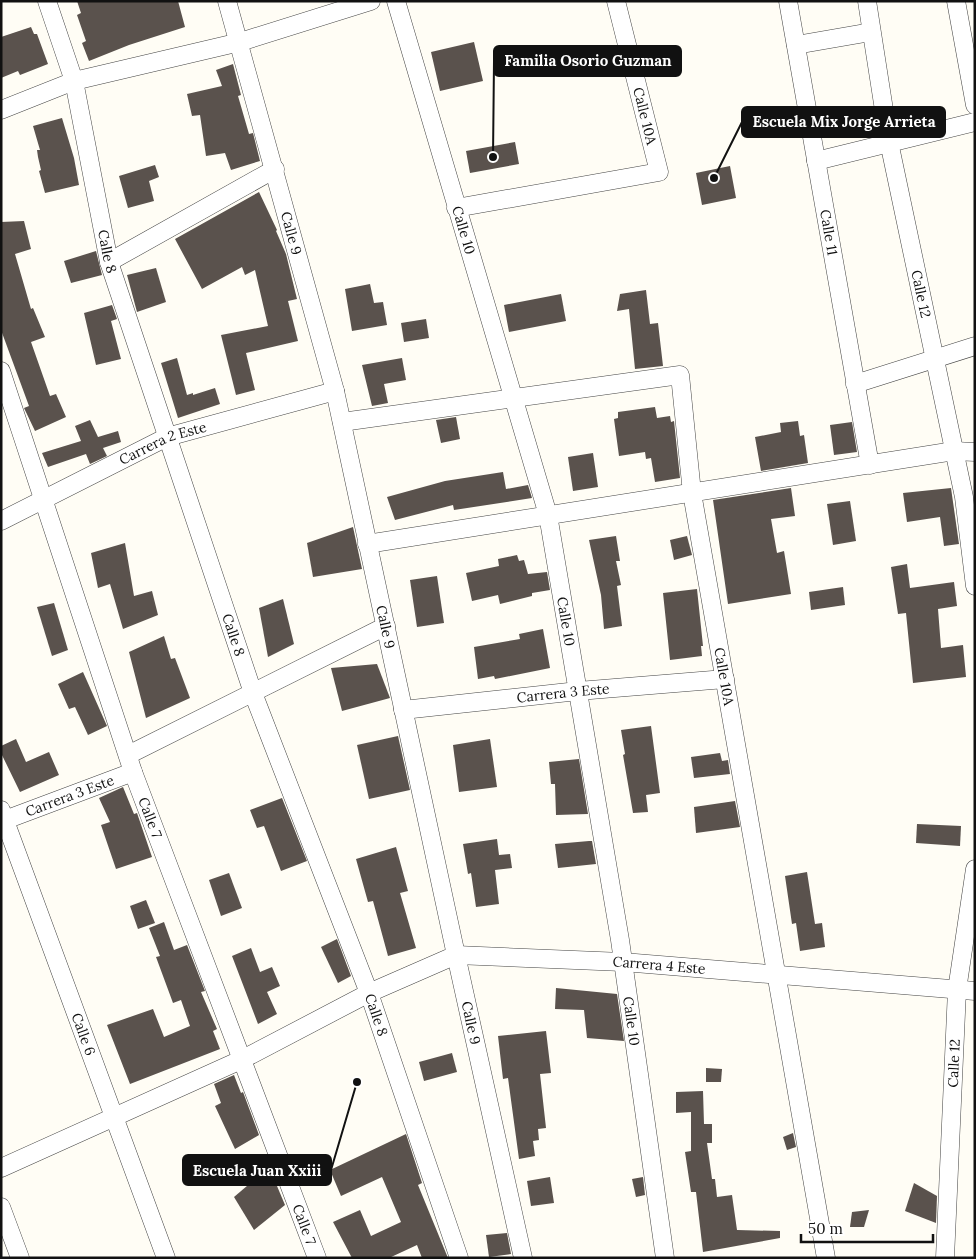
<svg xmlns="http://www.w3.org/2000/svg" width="976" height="1259" font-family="Lora,serif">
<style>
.building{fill:#5a524d}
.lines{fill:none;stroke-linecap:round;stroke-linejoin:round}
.street-casing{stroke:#444;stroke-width:19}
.street{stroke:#fff;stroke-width:18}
.labels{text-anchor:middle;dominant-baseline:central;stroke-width:5;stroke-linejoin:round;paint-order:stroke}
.street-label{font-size:14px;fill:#111;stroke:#fff}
.leader{fill:none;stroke:#111;stroke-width:2}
.callout-dot{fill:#111;stroke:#fff;stroke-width:2}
.callout{fill:#111;stroke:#111;stroke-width:2}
.callout-label{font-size:15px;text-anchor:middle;font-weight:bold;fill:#fff}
</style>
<rect width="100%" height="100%" fill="#fffdf5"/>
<g class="building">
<polygon points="77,1 178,1 185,27 129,45 89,61 82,43 86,41 77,15 81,13"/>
<polygon points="31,27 34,34 37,34 48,64 20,75 18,71 1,78 1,37"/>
<polygon points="474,42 483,81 440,91 431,52"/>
<polygon points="233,64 241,95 238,96 249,134 253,133 260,161 231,170 225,153 206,156 200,115 192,116 187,94 222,86 216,70"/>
<polygon points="62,118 74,158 79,185 45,193 39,171 41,170 38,157 37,150 40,150 33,126"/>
<polygon points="515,142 519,164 470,173 466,151"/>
<polygon points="155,165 159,177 149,181 154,201 128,208 119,176"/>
<polygon points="730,166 736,198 702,205 696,173"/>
<polygon points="259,192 277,230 276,231 286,254 297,299 288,301 298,341 246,353 255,390 236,395 221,335 268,326 255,270 245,275 242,267 202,289 175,239"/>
<polygon points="24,221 31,249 15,254 31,309 33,308 45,337 31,342 50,396 56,394 66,417 35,431 24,408 29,406 1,330 1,222"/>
<polygon points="96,251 102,275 71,283 64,261"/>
<polygon points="156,268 166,302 137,312 127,275"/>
<polygon points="370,284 374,303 383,302 387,325 352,331 345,289"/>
<polygon points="646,290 650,324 658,323 663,366 635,369 629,309 617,311 620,294"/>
<polygon points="561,294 566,321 509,332 504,305"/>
<polygon points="112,305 117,319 111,321 121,359 96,365 84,313"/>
<polygon points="426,319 429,338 404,342 401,323"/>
<polygon points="177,358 187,395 193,393 193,395 215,388 220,404 178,418 161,363"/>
<polygon points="402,358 406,380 384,384 388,403 372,406 362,365"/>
<polygon points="655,407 657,418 670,416 671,422 674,421 680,478 655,482 651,458 646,459 645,452 619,456 614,419 618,418 618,412"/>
<polygon points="456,417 460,439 441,443 436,420"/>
<polygon points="90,420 98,437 118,431 121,442 103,448 107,456 90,464 86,454 48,467 42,453 81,441 75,426"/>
<polygon points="798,421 800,436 804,435 808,463 761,471 755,437 781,432 780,423"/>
<polygon points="852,422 857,452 834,455 830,425"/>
<polygon points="593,453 598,487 573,491 568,457"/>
<polygon points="503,472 506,489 528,485 532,498 454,510 453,505 395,520 387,497 445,481"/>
<polygon points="791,488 795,516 771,519 777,553 784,551 791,594 728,604 713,500"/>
<polygon points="951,488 959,544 944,546 940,517 907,522 903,493"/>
<polygon points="850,501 856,541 833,545 827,504"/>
<polygon points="353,527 362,569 313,577 307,543"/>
<polygon points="616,536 620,561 616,561 621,585 617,586 622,626 604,629 601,595 589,540"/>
<polygon points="687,536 692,555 674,560 670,540"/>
<polygon points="125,543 134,596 152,591 158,615 123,629 110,584 98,588 91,553"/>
<polygon points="517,555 519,561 524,560 528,574 547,572 550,590 532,593 532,596 500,604 498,595 472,601 466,573 499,566 498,559"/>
<polygon points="907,564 910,588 954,582 957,606 938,609 941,648 963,645 966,677 913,683 906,613 898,614 891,567"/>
<polygon points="437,576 444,623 417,627 410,580"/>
<polygon points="843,587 845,605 811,610 809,592"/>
<polygon points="697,589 703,646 701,646 702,656 670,660 663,593"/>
<polygon points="283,599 294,644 268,657 259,608"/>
<polygon points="54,603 68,650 52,656 37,607"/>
<polygon points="543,629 550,668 495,679 494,676 478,679 474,647 520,639 519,634"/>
<polygon points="164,636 171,659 175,658 190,698 146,718 129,652"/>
<polygon points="377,664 390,698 342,711 331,668"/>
<polygon points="83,672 107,726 88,735 75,707 69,709 58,684"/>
<polygon points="651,726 660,793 646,795 648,812 633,813 623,755 625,754 621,730"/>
<polygon points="398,736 410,790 369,799 357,745"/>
<polygon points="16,739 26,762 49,752 59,775 20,792 1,753 1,746"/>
<polygon points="490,739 497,787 459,792 453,745"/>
<polygon points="720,753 722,761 728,760 730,774 694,778 691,757"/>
<polygon points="579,759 588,814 556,815 555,784 551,784 549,762"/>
<polygon points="123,787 134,814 137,813 152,857 116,869 101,825 110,822 99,798"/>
<polygon points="282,798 307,861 281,871 264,826 257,828 250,810"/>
<polygon points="735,801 740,827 696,833 694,807"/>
<polygon points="917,824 961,826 960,846 916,843"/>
<polygon points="497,839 499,855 510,854 512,868 495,870 499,904 476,907 471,873 468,874 463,844"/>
<polygon points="589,841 592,841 596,864 558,868 555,844"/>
<polygon points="396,847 408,891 400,893 416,948 388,956 373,901 368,902 356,859"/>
<polygon points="807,872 815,924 822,923 825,947 800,951 796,923 792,924 785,876"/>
<polygon points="229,873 242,908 221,916 209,880"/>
<polygon points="146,900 155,923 138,929 130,906"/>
<polygon points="164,922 174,950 187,945 205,991 201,992 217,1029 213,1031 220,1049 130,1084 107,1025 153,1009 164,1037 190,1026 181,1000 173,1003 156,957 160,956 149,928"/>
<polygon points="337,939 351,976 338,983 321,947"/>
<polygon points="251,948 260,972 272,967 280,986 267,992 277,1014 258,1024 232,956"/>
<polygon points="556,988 617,994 624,1041 587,1038 584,1010 555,1009"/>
<polygon points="546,1031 551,1073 540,1074 546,1128 538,1129 539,1140 533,1141 535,1156 519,1159 508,1078 503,1079 498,1036"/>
<polygon points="452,1053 457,1072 424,1081 419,1062"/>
<polygon points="706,1068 722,1069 721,1082 706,1082"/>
<polygon points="234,1075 241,1093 243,1092 259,1135 235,1149 215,1106 221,1103 214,1084"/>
<polygon points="703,1091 704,1124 712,1124 712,1143 707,1143 712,1179 715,1179 717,1197 732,1195 737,1230 780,1231 780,1238 703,1252 696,1192 691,1192 685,1152 691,1151 691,1112 676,1113 676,1092"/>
<polygon points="793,1133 796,1147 787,1150 783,1137"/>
<polygon points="406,1134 422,1183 418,1185 448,1258 422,1258 417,1245 389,1258 352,1258 333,1222 360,1210 371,1236 401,1222 382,1177 341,1196 330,1170"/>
<polygon points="269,1167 285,1205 254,1230 234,1197"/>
<polygon points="550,1177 554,1203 531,1206 527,1181"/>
<polygon points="643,1177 645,1195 636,1197 632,1179"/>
<polygon points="914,1183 937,1196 936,1223 905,1211"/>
<polygon points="869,1210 864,1227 850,1227 852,1212"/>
<polygon points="507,1233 511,1254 489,1257 486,1235"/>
</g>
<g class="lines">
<g class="street-casing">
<g id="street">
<path id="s1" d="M47,1L74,81L109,262L253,693L369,993L459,1258"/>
<path id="s2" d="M227,1L335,391L456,955L523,1258"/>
<path id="s3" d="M396,1L548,515L620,940L665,1258"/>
<path id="s4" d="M788,1L870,465"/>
<path id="s5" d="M867,1L889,142L964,497L975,586"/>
<polyline points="956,1 975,105"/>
<polyline points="796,45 871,32"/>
<polyline points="1,110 74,81 240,42 371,1"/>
<polyline points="816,161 975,122"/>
<polyline points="456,208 659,172 616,1"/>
<polyline points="109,262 275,169"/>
<path id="s6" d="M1,371L133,772L317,1258"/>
<polyline points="855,384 975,346"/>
<path id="s7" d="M342,422L680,375L692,493L826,1258"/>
<path id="s8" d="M1,521L167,437L335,391"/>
<polyline points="367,544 954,451 975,452"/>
<path id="s9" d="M403,710L578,691L725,679"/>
<polyline points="128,755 386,626"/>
<path id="s10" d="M1,810L166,1258"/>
<path id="s11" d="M5,820L133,772"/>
<path id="s12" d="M1,1168L243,1059L369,993L456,955L623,962L975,991"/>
<polyline points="1,1207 20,1258"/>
<path id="s13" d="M945,1258L957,990L975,869"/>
</g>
</g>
<use href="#street" class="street"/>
</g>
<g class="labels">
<g class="street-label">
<text transform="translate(645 116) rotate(76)">Calle 10A</text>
<text stroke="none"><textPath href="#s3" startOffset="239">Calle 10</textPath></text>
<text stroke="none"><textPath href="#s2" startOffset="241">Calle 9</textPath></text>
<text stroke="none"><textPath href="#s4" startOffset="235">Calle 11</textPath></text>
<text stroke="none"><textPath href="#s1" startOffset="258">Calle 8</textPath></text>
<text stroke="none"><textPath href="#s5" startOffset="298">Calle 12</textPath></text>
<text stroke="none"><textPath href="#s8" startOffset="180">Carrera 2 Este</textPath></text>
<text stroke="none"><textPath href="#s3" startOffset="644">Calle 10</textPath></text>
<text stroke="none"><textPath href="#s2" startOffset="646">Calle 9</textPath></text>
<text stroke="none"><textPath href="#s1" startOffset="662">Calle 8</textPath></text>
<text stroke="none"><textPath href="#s7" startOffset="646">Calle 10A</textPath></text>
<text stroke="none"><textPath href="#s9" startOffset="161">Carrera 3 Este</textPath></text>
<text stroke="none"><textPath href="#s11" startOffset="69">Carrera 3 Este</textPath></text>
<text stroke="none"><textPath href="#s6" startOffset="471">Calle 7</textPath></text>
<text stroke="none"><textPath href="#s12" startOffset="706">Carrera 4 Este</textPath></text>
<text stroke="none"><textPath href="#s1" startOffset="1068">Calle 8</textPath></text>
<text stroke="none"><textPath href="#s3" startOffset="1049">Calle 10</textPath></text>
<text stroke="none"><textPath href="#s2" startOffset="1051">Calle 9</textPath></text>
<text stroke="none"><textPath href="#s10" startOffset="239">Calle 6</textPath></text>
<text stroke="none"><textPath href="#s13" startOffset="195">Calle 12</textPath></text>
<text stroke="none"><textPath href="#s6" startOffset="906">Calle 7</textPath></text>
</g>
</g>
<path class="leader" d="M493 157L494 61M714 178L742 122M357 1082L331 1170"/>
<g class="callout-dot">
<circle cx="493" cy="157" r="5"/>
<circle cx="714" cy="178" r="5"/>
<circle cx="357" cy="1082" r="5"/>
</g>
<g class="callout">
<rect x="494" y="46" width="187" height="30" rx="5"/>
<rect x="742" y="107" width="203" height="30" rx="5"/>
<rect x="183" y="1155" width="148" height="30" rx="5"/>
</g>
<g class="callout-label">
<text x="588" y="66">Familia Osorio Guzman</text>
<text x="844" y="127">Escuela Mix Jorge Arrieta</text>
<text x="257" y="1176">Escuela Juan Xxiii</text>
</g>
<rect width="976" height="1259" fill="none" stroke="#111111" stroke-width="5"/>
<path d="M801 1234v8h132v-8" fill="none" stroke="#111111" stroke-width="2.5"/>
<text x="808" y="1234" font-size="15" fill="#111111" stroke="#ffffff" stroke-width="4" paint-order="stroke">50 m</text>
</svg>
